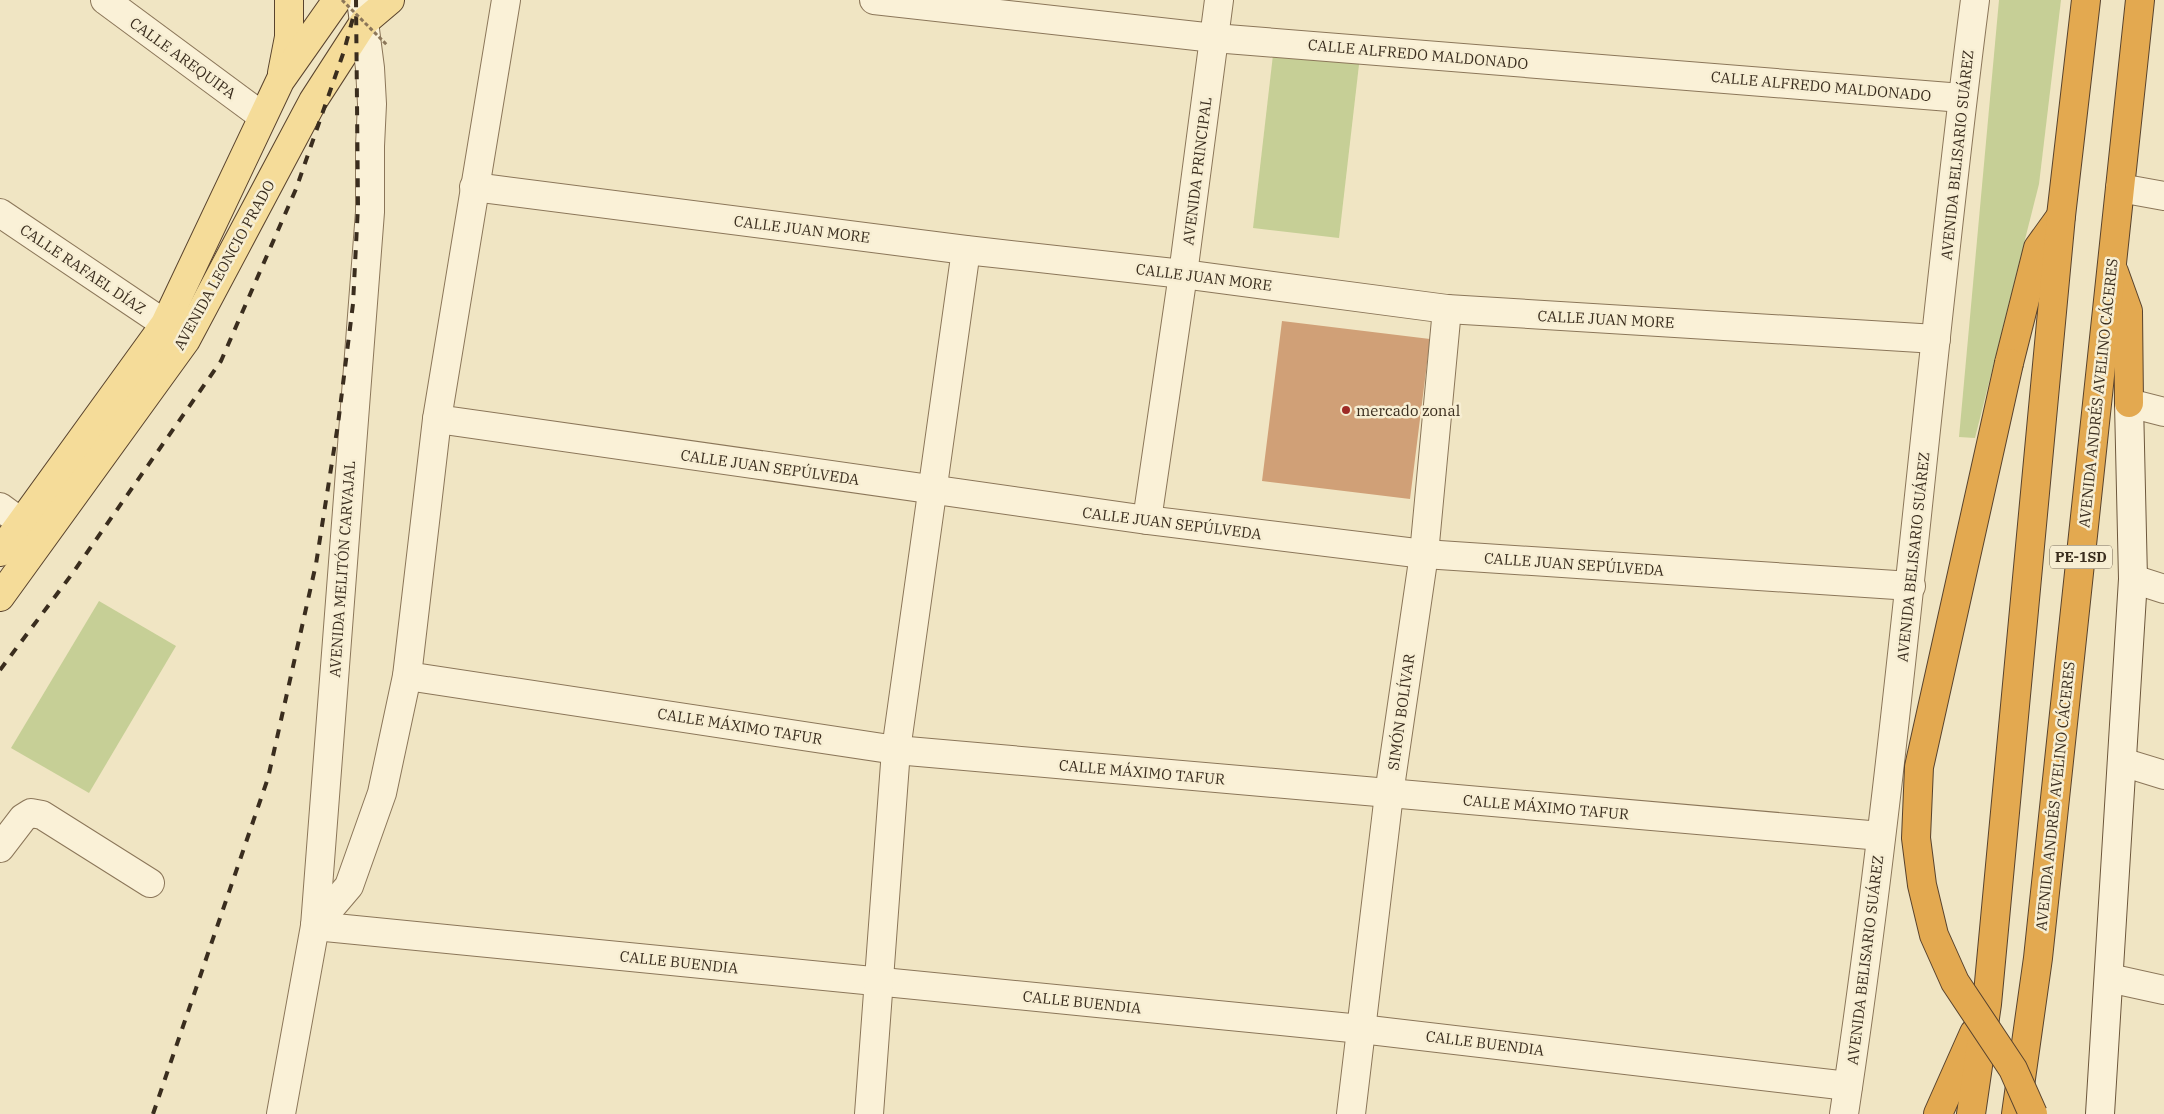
<svg xmlns="http://www.w3.org/2000/svg" width="2164" height="1114" font-family="'IBM Plex Serif',serif">
<style>
.green{fill:#c6cf96}
.building{fill:#d0a077}
.lines{fill:none;stroke-linecap:round;stroke-linejoin:round}
.street-casing{stroke:#8b7659;stroke-width:30}
.secondary-casing{stroke:#6d573c;stroke-width:30}
.primary-casing{stroke:#59432d;stroke-width:30}
.highway-casing{stroke:#59432d;stroke-width:30}
.street{stroke:#faf1d7;stroke-width:28}
.secondary{stroke:#faf1d7;stroke-width:28}
.primary{stroke:#f5dc99;stroke-width:28}
.highway{stroke:#e3a950;stroke-width:28}
.rail{stroke:#3a2d1e;stroke-width:4;stroke-dasharray:9 9;stroke-linecap:butt}
.highway-bridge-casing{stroke:#59432d;stroke-width:30;stroke-linecap:butt}
.path-bridge{stroke:#8b7659;stroke-width:3;stroke-dasharray:4 2.5;stroke-linecap:butt}
.highway-bridge{stroke:#e3a950;stroke-width:28}
.poi-dot{fill:#9d2b26;stroke:#f7eed3;stroke-width:2}
.labels{text-anchor:middle;dominant-baseline:central;stroke-width:5;stroke-linejoin:round;paint-order:stroke}
.shield{fill:#f7eed3;stroke:#736754;stroke-width:1}
.shield-label{font-size:14px;font-weight:bold;fill:#3a2d1e}
.street-label{font-size:15px;fill:#3a2d1e;stroke:#f7eed3}
.poi-label{font-size:15px;fill:#3a2d1e;stroke:#f7eed3;text-anchor:start}
</style>
<rect width="100%" height="100%" fill="#f0e5c3"/>
<g class="green">
<polygon points="1999,0 2061,0 2039,184 1975,438 1959,437"/>
<polygon points="1274,46 1360,56 1339,238 1253,228"/>
<polygon points="99,601 176,646 89,793 11,748"/>
</g>
<polygon class="building" points="1282,321 1430,339 1410,499 1262,481"/>
<g class="lines">
<g class="street-casing">
<g id="street">
<polyline points="105,0 262,116"/>
<polyline points="874,0 1214,38 1962,98"/>
<polyline points="474,187 966,250 1183,274 1447,309 1936,339"/>
<polyline points="2120,188 2164,196"/>
<polyline points="0,213 165,324"/>
<polyline points="2129,403 2164,412"/>
<polyline points="437,419 1147,520 1424,554 1911,586"/>
<polyline points="0,507 22,523"/>
<polyline points="1147,520 1183,274 1219,0"/>
<polyline points="2133,579 2164,589"/>
<polyline points="407,676 896,750 1881,836"/>
<polyline points="2122,762 2164,775"/>
<polyline points="0,848 23,818 31,813 42,815 150,883"/>
<polyline points="315,926 1361,1029 1848,1086"/>
<polyline points="315,926 349,886 382,793 407,676 437,419 506,0"/>
<polyline points="2109,978 2164,990"/>
<polyline points="281,1114 315,926 370,212 370,146 372,104 370,68 364,22"/>
<polyline points="869,1114 896,750 966,250"/>
<polyline points="1351,1114 1389,794 1424,554 1447,309"/>
<path d="M1844,1114C1900,744 1927,371 1975,0"/>
</g>
</g>
<g class="secondary-casing">
<g id="secondary">
<polyline points="361,0 364,22"/>
<polyline points="2100,1114 2133,579 2129,403"/>
</g>
</g>
<g class="primary-casing">
<g id="primary">
<polyline points="282,73 289,37 289,0"/>
<polyline points="0,552 165,324 280,81 337,0"/>
<polyline points="0,597 186,340 313,101 364,22 390,0"/>
</g>
</g>
<g class="highway-casing">
<g id="highway">
<polyline points="2114,272 2128,311 2129,403"/>
<polyline points="2009,363 2038,248 2061,216"/>
<polyline points="1938,1114 1974,1033"/>
<polyline points="1971,1114 1987,1004 2061,216 2086,0"/>
<polyline points="2016,1114 2038,958 2140,0"/>
</g>
</g>
<use href="#street" class="street"/>
<use href="#secondary" class="secondary"/>
<use href="#primary" class="primary"/>
<use href="#highway" class="highway"/>
<g class="rail">
<polyline points="0,670 72,574 221,361 296,189 344,51 353,18"/>
<polyline points="153,1114 268,778 316,564 338,424 353,304 358,206 356,0"/>
</g>
<g class="highway-bridge-casing">
<polyline id="highway-bridge" points="2009,363 1919,767 1916,838 1922,885 1934,935 1955,982 2013,1069 2033,1114"/>
</g>
<polyline class="path-bridge" points="342,0 388,46"/>
<use href="#highway-bridge" class="highway-bridge"/>
</g>
<circle class="poi-dot" cx="1346" cy="410" r="5"/>
<g class="labels">
<rect class="shield" x="2050" y="545.5" width="62" height="23" rx="4"/>
<g class="shield-label">
<text x="2081" y="557">PE-1SD</text>
</g>
<g class="street-label">
<text transform="translate(1418 54) rotate(5)">CALLE ALFREDO MALDONADO</text>
<text transform="translate(183 58) rotate(36)">CALLE AREQUIPA</text>
<text transform="translate(1821 86) rotate(5)">CALLE ALFREDO MALDONADO</text>
<text transform="translate(1957 155) rotate(-84)">AVENIDA BELISARIO SUÁREZ</text>
<text transform="translate(1197 171) rotate(-83)">AVENIDA PRINCIPAL</text>
<text transform="translate(802 229) rotate(7)">CALLE JUAN MORE</text>
<text transform="translate(224 265) rotate(-61)">AVENIDA LEONCIO PRADO</text>
<text transform="translate(83 269) rotate(34)">CALLE RAFAEL DÍAZ</text>
<text transform="translate(1204 277) rotate(7)">CALLE JUAN MORE</text>
<text transform="translate(1606 319) rotate(3)">CALLE JUAN MORE</text>
<text transform="translate(2098 393) rotate(-84)">AVENIDA ANDRÉS AVELINO CÁCERES</text>
<text transform="translate(770 467) rotate(8)">CALLE JUAN SEPÚLVEDA</text>
<text transform="translate(1172 523) rotate(7)">CALLE JUAN SEPÚLVEDA</text>
<text transform="translate(1913 557) rotate(-84)">AVENIDA BELISARIO SUÁREZ</text>
<text transform="translate(1574 564) rotate(4)">CALLE JUAN SEPÚLVEDA</text>
<text transform="translate(342 569) rotate(-86)">AVENIDA MELITÓN CARVAJAL</text>
<text transform="translate(1401 712) rotate(-82)">SIMÓN BOLÍVAR</text>
<text transform="translate(740 726) rotate(9)">CALLE MÁXIMO TAFUR</text>
<text transform="translate(1142 772) rotate(5)">CALLE MÁXIMO TAFUR</text>
<text transform="translate(2055 796) rotate(-84)">AVENIDA ANDRÉS AVELINO CÁCERES</text>
<text transform="translate(1546 807) rotate(5)">CALLE MÁXIMO TAFUR</text>
<text transform="translate(1865 960) rotate(-83)">AVENIDA BELISARIO SUÁREZ</text>
<text transform="translate(679 962) rotate(6)">CALLE BUENDIA</text>
<text transform="translate(1082 1002) rotate(6)">CALLE BUENDIA</text>
<text transform="translate(1485 1043) rotate(7)">CALLE BUENDIA</text>
</g>
<g class="poi-label">
<text x="1356" y="410">mercado zonal</text>
</g>
</g>
</svg>
